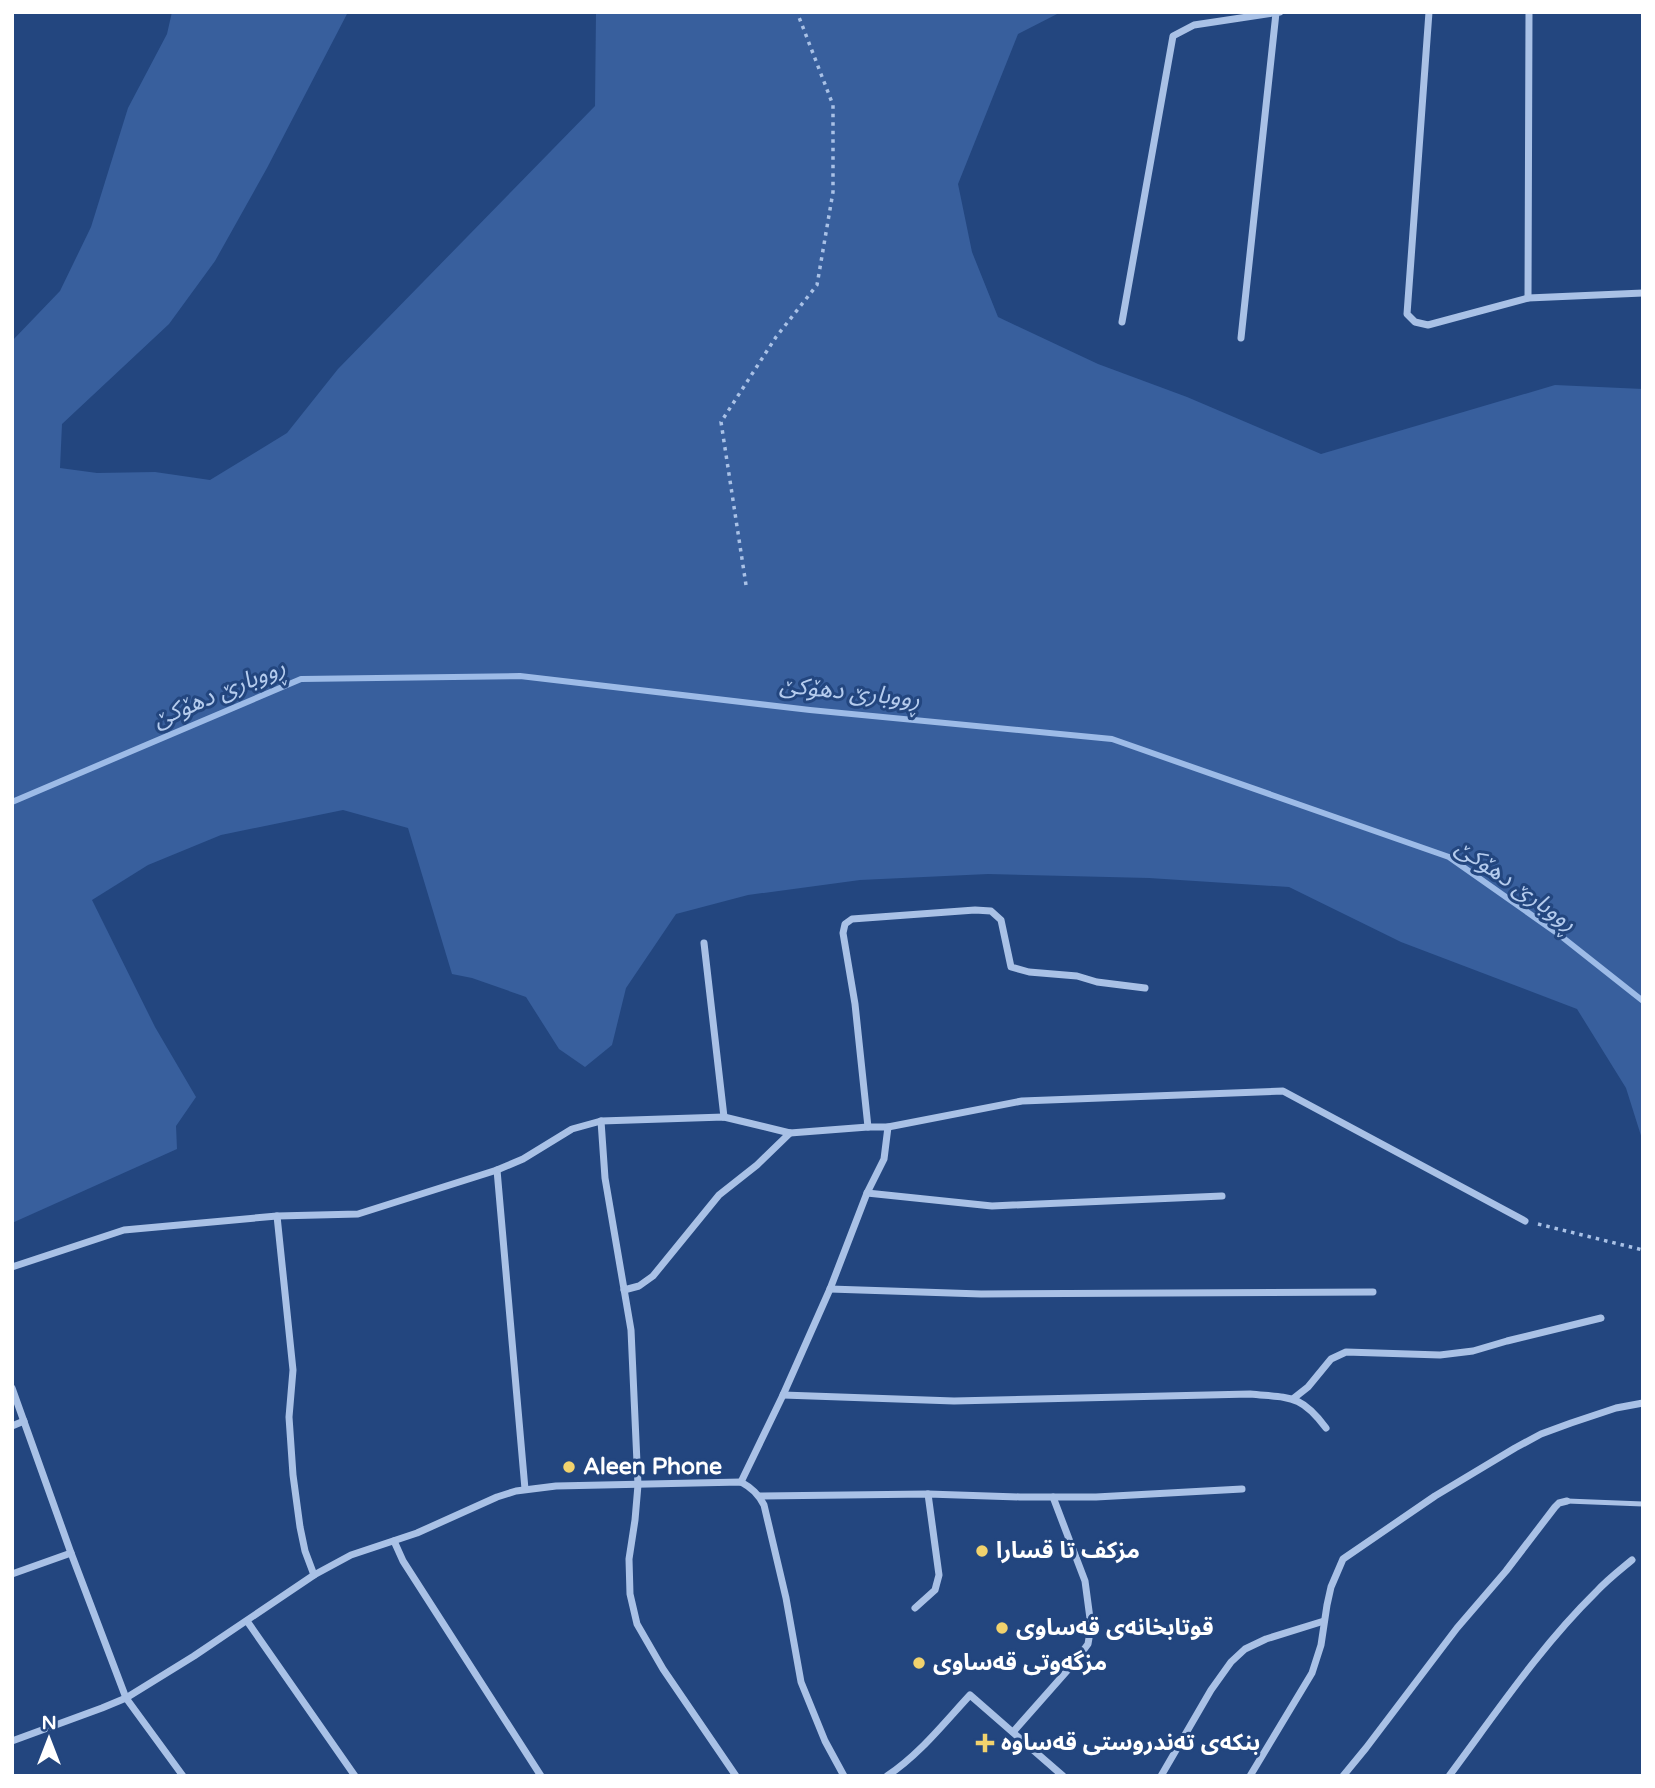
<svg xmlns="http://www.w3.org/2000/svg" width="1655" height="1788" font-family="'Varela Round','Noto Sans Arabic',sans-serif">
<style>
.green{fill:#385f9d}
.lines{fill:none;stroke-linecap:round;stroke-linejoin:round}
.stream{stroke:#9dbbe7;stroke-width:6}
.path{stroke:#a9c1e6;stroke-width:3.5;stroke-dasharray:3.5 5;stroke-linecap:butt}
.lane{stroke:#a9c1e6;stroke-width:5}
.street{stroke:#a9c1e6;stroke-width:7}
.poi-dot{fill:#f1d26d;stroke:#23467f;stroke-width:2.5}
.labels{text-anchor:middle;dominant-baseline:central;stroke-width:6;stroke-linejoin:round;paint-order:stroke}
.poi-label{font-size:23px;font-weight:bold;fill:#fff;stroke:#23467f;text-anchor:start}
.water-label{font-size:24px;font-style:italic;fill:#b5ccee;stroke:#23467f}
</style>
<rect width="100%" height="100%" fill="#23467f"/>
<polygon class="green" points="172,12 348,12 267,168 215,261 169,324 62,424 60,468 97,473 155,472 210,480 287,433 338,369 595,106 596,12 1061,12 1018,34 958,184 972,252 998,317 1098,364 1187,397 1321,454 1555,385 1643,389 1643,1142 1626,1088 1577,1009 1401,942 1289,887 1149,878 988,874 860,880 748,895 676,914 626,988 612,1045 585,1067 559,1049 526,997 472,978 452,974 408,828 343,810 221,835 148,865 92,900 155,1027 196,1097 176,1126 177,1149 12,1223 12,341 60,291 91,227 128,108 167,34"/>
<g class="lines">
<polyline class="stream" points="12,802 301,679 520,676 810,710 1112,739 1449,857 1557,933 1643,1001"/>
<g class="path">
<polyline points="746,585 721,422 776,337 817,285 833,192 833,105 797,12"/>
<polyline points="1538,1224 1643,1250"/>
</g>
<polyline class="lane" points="1567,1501 1643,1504"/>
<g class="street">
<polyline points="1429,12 1407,314 1415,322 1428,325 1528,298 1643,293"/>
<polyline points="1528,298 1529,12"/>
<polyline points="1122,322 1173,36 1194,25 1280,12"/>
<polyline points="1241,338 1276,13"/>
<polyline points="704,943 724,1117"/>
<polyline points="601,1121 605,1178 631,1330 638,1485 635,1520 629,1559 630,1594 637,1624 663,1669 736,1776"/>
<polyline points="868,1127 855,1004 843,933 845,924 852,919 975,910 991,911 1001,920 1011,967 1029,972 1077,976 1097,982 1145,988"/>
<polyline points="497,1170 525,1489"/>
<polyline points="867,1193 992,1206 1222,1196"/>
<polyline points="277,1216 293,1370 289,1417 293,1475 300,1527 305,1551 314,1575"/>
<polyline points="12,1267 124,1230 277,1216 358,1214 497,1170 523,1159 572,1129 601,1121 724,1117 790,1133 868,1127 888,1127 1022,1101 1283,1091 1525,1221"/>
<polyline points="830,1289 981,1294 1373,1292"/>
<polyline points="624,1290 639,1286 653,1276 719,1195 757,1165 790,1133"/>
<polyline points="12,1388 71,1553 126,1698 183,1776"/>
<path d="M783,1395L954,1401L1250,1394C1290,1398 1301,1394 1326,1428"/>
<polyline points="1294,1398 1308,1387 1331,1359 1346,1352 1440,1355 1473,1351 1507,1341 1601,1318"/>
<polyline points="12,1426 24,1421"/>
<polyline points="741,1482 783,1395 830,1289 867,1193 884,1159 888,1127"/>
<polyline points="759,1496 928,1494 1020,1497 1096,1497 1242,1489"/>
<polyline points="394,1541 403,1561 541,1776"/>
<polyline points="12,1574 71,1553"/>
<polyline points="915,1608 935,1590 939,1575 928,1494"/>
<polyline points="247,1621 355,1776"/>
<polyline points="1013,1732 1074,1663 1088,1644 1091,1626 1085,1581 1053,1497"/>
<path d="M12,1741L102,1708L126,1698L194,1656L314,1575L351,1555L417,1533L497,1497L516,1491L556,1486L741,1482C752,1488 758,1494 764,1505L786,1598L801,1682L825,1741L844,1776"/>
<path d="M887,1776C919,1755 944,1723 970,1695L1063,1776"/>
<polyline points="1161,1776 1211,1690 1231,1662 1245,1649 1266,1639 1324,1621"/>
<polyline points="1250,1776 1312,1673 1321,1645 1327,1605 1331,1587 1343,1559 1435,1496 1515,1448 1541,1434 1571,1423 1616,1408 1643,1403"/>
<polyline points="1343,1776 1366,1748 1457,1628 1506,1571 1555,1507 1559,1503 1567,1501"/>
<path d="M1449,1776C1496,1713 1540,1647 1596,1592C1607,1580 1620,1570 1632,1560"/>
</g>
</g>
<g class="poi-dot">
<circle cx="569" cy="1467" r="7"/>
<circle cx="982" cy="1551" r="7"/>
<circle cx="1002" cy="1628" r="7"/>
<circle cx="919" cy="1663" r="7"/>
<path d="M981.5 1732.5h7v7h7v7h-7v7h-7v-7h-7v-7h7z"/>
</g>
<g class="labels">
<g class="poi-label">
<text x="583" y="1467">Aleen Phone</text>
<text x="996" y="1551">مزكف تا قسارا</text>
<text x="1016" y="1628">قوتابخانەی قەساوی</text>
<text x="933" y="1663">مزگەوتی قەساوی</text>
<text x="1001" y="1743">بنکەی تەندروستی قەساوە</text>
</g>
<g class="water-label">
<text transform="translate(850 692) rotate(6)">ڕووبارێ دهۆكێ</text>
<text transform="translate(219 693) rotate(-23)">ڕووبارێ دهۆكێ</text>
<text transform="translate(1516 885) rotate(35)">ڕووبارێ دهۆكێ</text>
</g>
</g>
<rect width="1655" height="1788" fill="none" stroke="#ffffff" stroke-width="28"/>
<g transform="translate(49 1739)" stroke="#23467f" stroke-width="5" paint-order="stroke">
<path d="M0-5L12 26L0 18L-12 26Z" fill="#ffffff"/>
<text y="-10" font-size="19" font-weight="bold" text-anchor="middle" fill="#ffffff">N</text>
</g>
</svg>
